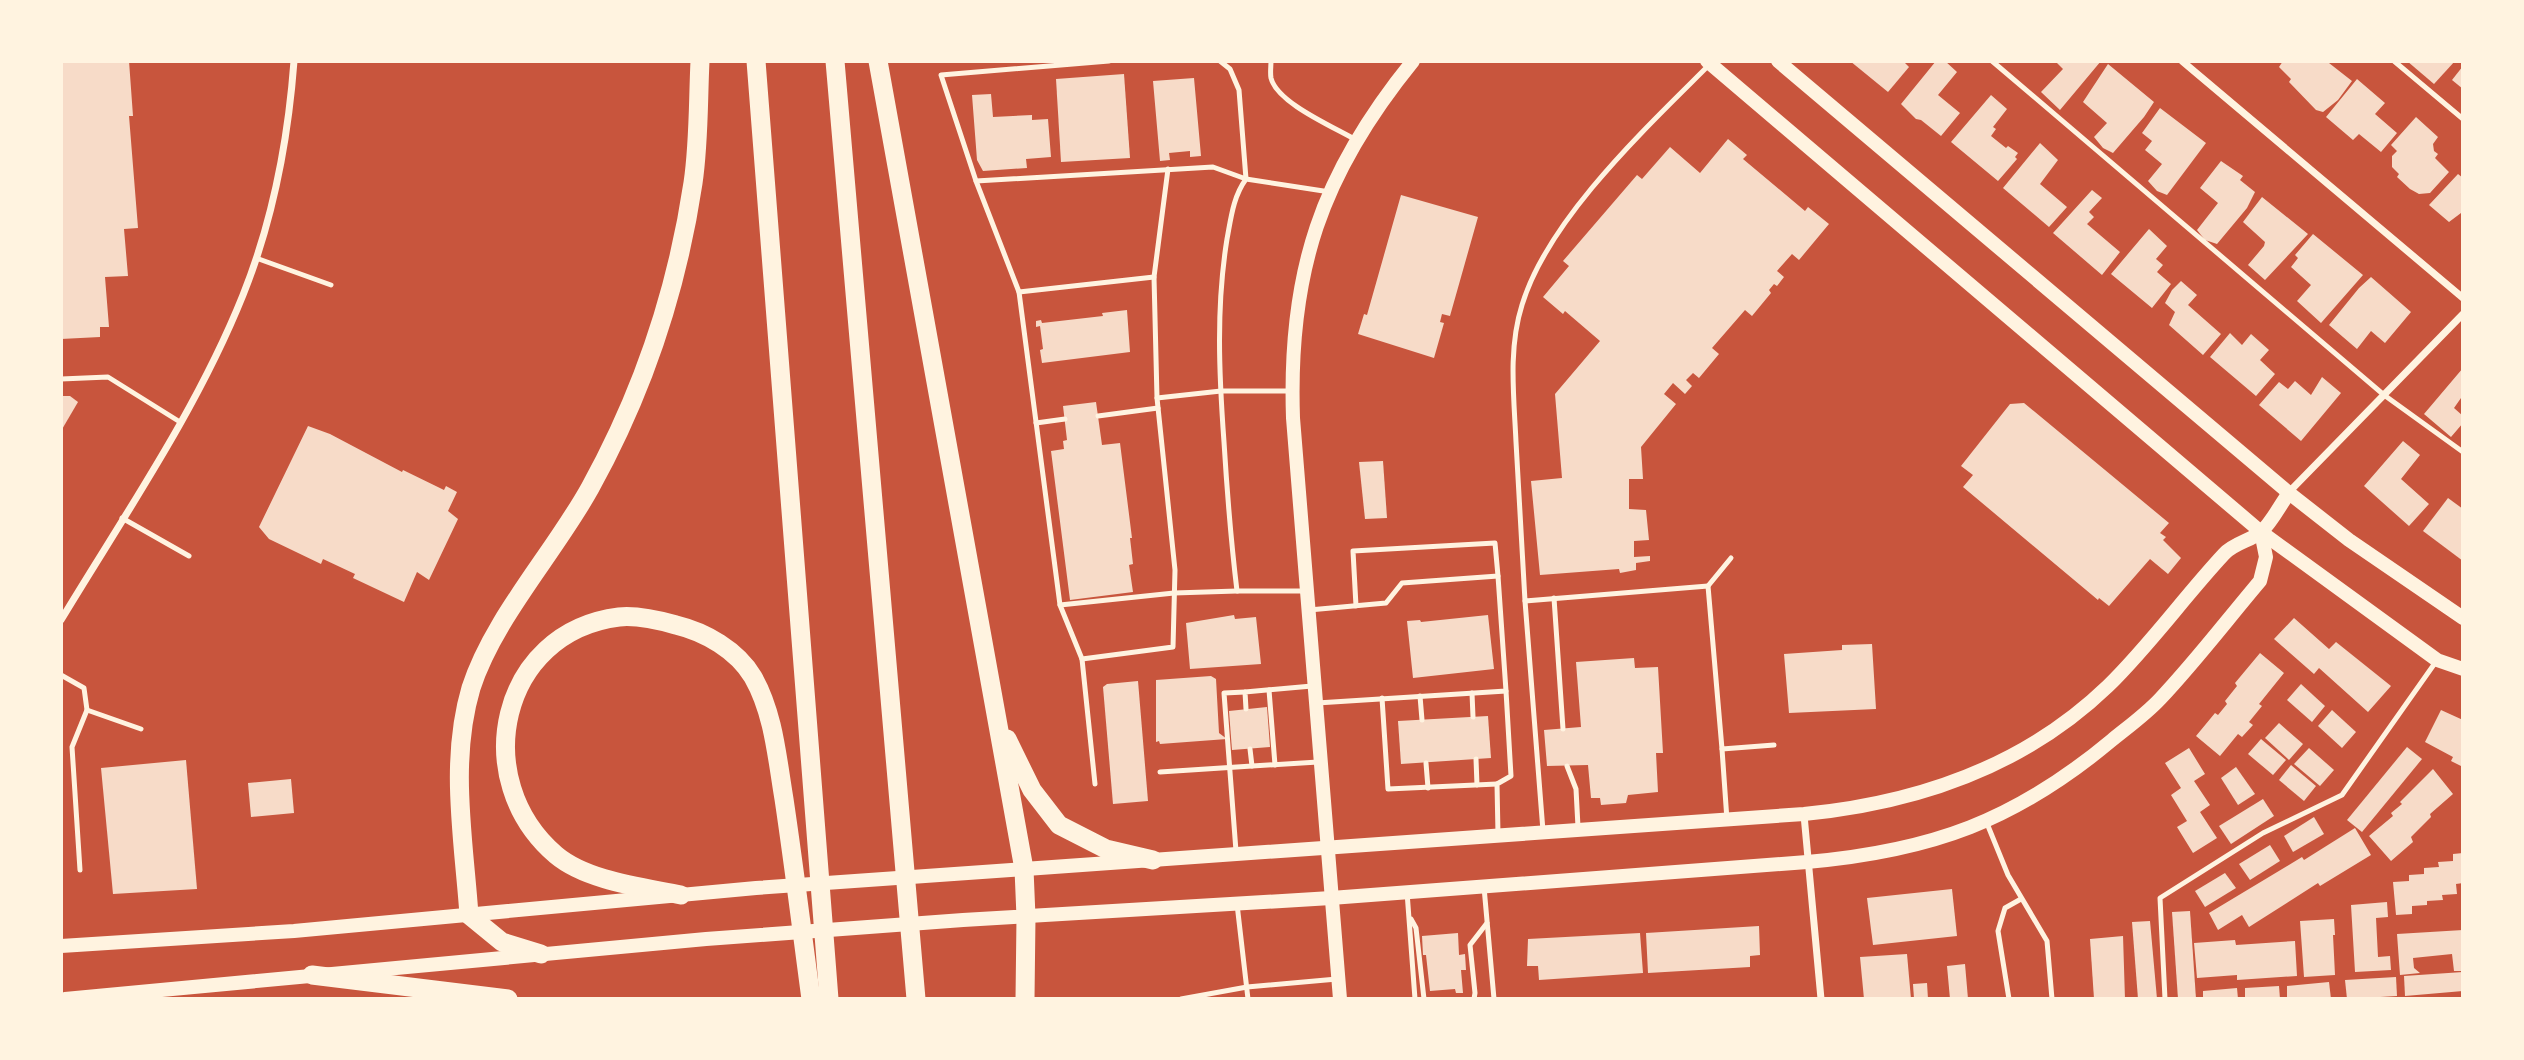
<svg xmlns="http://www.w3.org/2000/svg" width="2524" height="1060" font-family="'PT Sans',sans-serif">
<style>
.building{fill:#f7dbc8}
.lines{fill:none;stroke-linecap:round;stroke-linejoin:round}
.service{stroke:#fff3e0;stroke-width:5}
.minor{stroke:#fff3e0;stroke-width:7}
.secondary{stroke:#fff3e0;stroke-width:14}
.motorway{stroke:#fff3e0;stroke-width:19}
</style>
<rect width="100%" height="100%" fill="#c8553d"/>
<g class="building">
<polygon points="61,61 129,61 133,116 129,116 138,228 124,229 128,276 105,277 109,327 100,327 100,337 61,339"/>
<polygon points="1850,61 1903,61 1909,67 1888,92"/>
<polygon points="1936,61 1945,61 1957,72 1938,95 1960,113 1941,136 1921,120 1916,119 1901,104"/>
<polygon points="2055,61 2101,61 2060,110 2041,92 2063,69"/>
<polygon points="2283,61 2330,61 2329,63 2352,81 2338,100 2323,112 2316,110 2289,82 2291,79 2279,67"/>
<polygon points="2407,61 2455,61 2434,84"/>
<polygon points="2108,64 2154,102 2144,117 2113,153 2103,148 2094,137 2107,123 2083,102"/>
<polygon points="2463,66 2463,89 2452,80"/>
<polygon points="1124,74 1130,158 1061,162 1056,79"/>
<polygon points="1194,78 1201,156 1190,157 1190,151 1169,153 1170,160 1160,161 1153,81"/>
<polygon points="2357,79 2385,103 2375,114 2397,133 2381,152 2359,134 2353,140 2326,117"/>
<polygon points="991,94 993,117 1032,115 1032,120 1048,119 1051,157 1026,159 1027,168 983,171 977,160 972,95"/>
<polygon points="1991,95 2007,109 1993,127 1996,129 1991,136 2006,148 2008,146 2018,153 2015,157 2017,159 1998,181 1951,142"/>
<polygon points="2160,108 2206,143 2167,195 2157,191 2148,181 2162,164 2145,150 2152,141 2142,133"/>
<polygon points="2416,117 2438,137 2433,144 2434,151 2438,154 2435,158 2449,172 2430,193 2419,194 2410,189 2397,177 2399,174 2392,167 2392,156 2397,151 2391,145"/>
<polygon points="1728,139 1747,155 1743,159 1805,211 1808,207 1829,224 1799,260 1792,254 1777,271 1784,277 1777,286 1774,284 1769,290 1771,293 1752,316 1745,310 1712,348 1719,354 1699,378 1693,373 1686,380 1692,386 1685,394 1673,383 1664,394 1676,404 1641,447 1643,479 1629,479 1629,509 1646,510 1649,540 1634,541 1634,557 1650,556 1650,561 1636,563 1636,570 1620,573 1619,569 1540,575 1531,481 1562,478 1555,394 1600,341 1565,311 1563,314 1543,297 1569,266 1563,261 1637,175 1642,179 1670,147 1700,173"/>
<polygon points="2040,143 2058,160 2040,184 2067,207 2049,227 2003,188"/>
<polygon points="2221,161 2243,176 2240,180 2255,192 2247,208 2217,244 2205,240 2197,230 2218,203 2200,188"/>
<polygon points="2458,174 2463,178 2463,215 2461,213 2449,222 2429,205"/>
<polygon points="2092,190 2102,198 2089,212 2094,217 2087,224 2120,252 2102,275 2053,233"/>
<polygon points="1401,195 1478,217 1450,316 1442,314 1440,322 1444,323 1434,358 1358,334 1364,314 1367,315"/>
<polygon points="2262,197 2308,234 2265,280 2248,265 2264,246 2265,242 2243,222"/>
<polygon points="2149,229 2167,246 2156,259 2163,265 2157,272 2171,284 2152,308 2111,274"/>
<polygon points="2313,234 2363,275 2321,323 2297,301 2311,285 2291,267 2298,258 2295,255"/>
<polygon points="2371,277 2411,312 2385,343 2371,331 2357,349 2329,325 2359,288"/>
<polygon points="2181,281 2197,295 2188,305 2221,334 2203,355 2169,325 2175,312 2165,303 2172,290"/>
<polygon points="1127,310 1130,352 1042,363 1040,350 1043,349 1040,326 1036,327 1036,321 1041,320 1042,323 1103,316 1102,313"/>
<polygon points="2230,333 2242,345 2251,334 2269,350 2260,360 2275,374 2256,396 2210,357"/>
<polygon points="2463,368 2463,399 2461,398 2454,408 2463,416 2463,423 2451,437 2424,414"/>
<polygon points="2322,377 2341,393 2301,441 2259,405 2279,382 2288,389 2295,381 2311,395"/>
<polygon points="61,396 70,396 78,402 61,431"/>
<polygon points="1096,402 1102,445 1120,443 1132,538 1130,538 1133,564 1129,565 1133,592 1070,600 1051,451 1064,449 1063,441 1067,440 1063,406"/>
<polygon points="2024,403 2169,523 2160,533 2166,537 2163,540 2181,558 2168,574 2150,559 2109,606 2099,598 2098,600 1963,487 1973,475 1961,466 2010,404"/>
<polygon points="308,426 330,434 402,472 403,470 444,490 446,486 457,492 448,511 458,519 429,580 417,572 404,602 353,578 355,574 323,559 321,564 269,539 259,527"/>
<polygon points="2403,441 2420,455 2401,479 2429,504 2409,526 2364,486"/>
<polygon points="1383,461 1387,518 1365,519 1359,462"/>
<polygon points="2448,498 2463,509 2463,561 2423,531"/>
<polygon points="1234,615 1235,619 1256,617 1261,664 1190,669 1186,623"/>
<polygon points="1488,615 1494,669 1413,678 1407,621 1420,620 1421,622"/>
<polygon points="2294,618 2329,649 2336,642 2391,686 2368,712 2319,668 2314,674 2274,639"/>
<polygon points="1872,644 1876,709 1789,713 1784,654 1842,650 1842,645"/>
<polygon points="2260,653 2284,673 2259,704 2262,706 2249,722 2253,725 2242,737 2238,734 2220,756 2196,736 2215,713 2218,715 2227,704 2225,701 2237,686 2235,683"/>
<polygon points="1634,658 1635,668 1658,667 1663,753 1656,753 1658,792 1628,795 1626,803 1601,805 1600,798 1591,798 1588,765 1547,766 1544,730 1581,727 1576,662"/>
<polygon points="1211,676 1216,679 1219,733 1227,739 1160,744 1159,741 1156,742 1156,680"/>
<polygon points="1138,681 1148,801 1113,804 1103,687 1107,684"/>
<polygon points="2301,684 2325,706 2312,722 2287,700"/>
<polygon points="1267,707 1270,747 1232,750 1229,711"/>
<polygon points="2332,710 2356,732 2342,748 2318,726"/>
<polygon points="2441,710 2463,720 2463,767 2451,761 2453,757 2425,742"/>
<polygon points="1488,716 1491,758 1401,764 1398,721"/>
<polygon points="2279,723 2303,744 2289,760 2265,738"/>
<polygon points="2261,739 2286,760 2273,775 2248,754"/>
<polygon points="2407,747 2422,759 2362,832 2347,820"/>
<polygon points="2189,748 2205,774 2194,781 2210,805 2200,812 2217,838 2193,853 2177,827 2187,821 2171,795 2181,788 2165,763"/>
<polygon points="2309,748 2334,770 2320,786 2294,764"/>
<polygon points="186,760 197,889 113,894 101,768"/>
<polygon points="2291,765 2316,786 2304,801 2279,780"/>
<polygon points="2236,767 2255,794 2238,805 2221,778"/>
<polygon points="2433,769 2453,794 2430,814 2431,817 2411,837 2413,842 2391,861 2369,836 2393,816 2391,813 2402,804 2400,802"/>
<polygon points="291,779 294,813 251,817 248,783"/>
<polygon points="2263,799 2274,816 2231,844 2219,826"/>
<polygon points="2314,817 2324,834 2293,852 2284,836"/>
<polygon points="2355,828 2371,855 2320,886 2318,883 2249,927 2242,915 2218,930 2209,913 2302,857 2304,860"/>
<polygon points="2270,845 2280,861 2250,880 2239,864"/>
<polygon points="2463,853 2463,883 2456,884 2457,894 2442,895 2443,900 2427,901 2427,905 2412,906 2412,914 2396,915 2393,882 2409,881 2409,875 2424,874 2424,868 2439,867 2438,862 2453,861 2453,854"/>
<polygon points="2225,873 2236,888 2205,907 2195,891"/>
<polygon points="1952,889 1957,936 1873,945 1867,898"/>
<polygon points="2387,902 2388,917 2376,918 2378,957 2390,956 2391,970 2355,972 2351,905"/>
<polygon points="2190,911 2196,999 2178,999 2172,912"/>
<polygon points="2334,919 2335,935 2333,935 2335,975 2304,977 2300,921"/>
<polygon points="2150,921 2157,999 2138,999 2132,922"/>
<polygon points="1759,926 1760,955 1750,956 1750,967 1648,973 1646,933"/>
<polygon points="2463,930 2463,971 2454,971 2452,954 2413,958 2414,968 2420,973 2400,975 2397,934"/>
<polygon points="1458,933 1459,955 1465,954 1466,970 1461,970 1463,993 1456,993 1455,989 1430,991 1426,955 1423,955 1422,936"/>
<polygon points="1640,933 1643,973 1539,980 1538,966 1527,966 1528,939"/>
<polygon points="2123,936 2125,999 2094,999 2090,939"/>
<polygon points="2235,940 2236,945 2295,941 2297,976 2237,980 2237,975 2197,978 2194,943"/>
<polygon points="1907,954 1911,999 1864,999 1860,957"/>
<polygon points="1965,964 1968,999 1950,999 1947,966"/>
<polygon points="2463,972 2463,991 2405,996 2404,976"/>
<polygon points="2396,977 2397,996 2347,999 2345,980"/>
<polygon points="2329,982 2331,999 2287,999 2287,986"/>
<polygon points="1927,983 1928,999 1914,999 1913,984"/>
<polygon points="2279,986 2280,999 2245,999 2245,988"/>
<polygon points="2237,988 2238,999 2203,999 2203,991"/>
</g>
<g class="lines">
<g class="service">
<polyline points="1109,61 941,75 976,181 1019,292 1060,605 1082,659 1173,647 1175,570 1157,398 1154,277 1168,169"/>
<path d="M1271,61C1271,66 1270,73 1271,78C1277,103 1334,127 1356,140"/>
<polyline points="1992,61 2384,395 2463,452"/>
<polyline points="2394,61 2463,119"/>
<path d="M1709,65C1646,128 1548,219 1522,305C1508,349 1514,397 1516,442C1519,495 1522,548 1525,601L1708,586L1722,749L1774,745"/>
<polyline points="976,181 1213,167 1246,179 1239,90 1230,69 1220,61"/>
<polyline points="256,258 331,285"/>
<polyline points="1019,292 1154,277"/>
<polyline points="61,379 108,377 180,422"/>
<polyline points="1157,398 1221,391 1292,391"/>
<polyline points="1098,416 1158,408"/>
<polyline points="1036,423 1065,419"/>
<polyline points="122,518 189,556"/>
<polyline points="1708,586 1731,558"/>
<path d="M1306,591H1237C1231,541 1227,491 1224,442C1219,373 1216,307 1227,239C1231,218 1233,197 1246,179L1330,192"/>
<polyline points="1554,598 1563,729"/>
<polyline points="1525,601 1543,831"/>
<polyline points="1060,605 1174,593 1237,591"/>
<polyline points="1309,610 1386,603 1402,583 1498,576 1495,543 1353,551 1356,606"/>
<polyline points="1082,659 1095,784"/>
<polyline points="61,675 84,688 87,710 72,747 80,870"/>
<polyline points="1269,690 1275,765"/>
<polyline points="1472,693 1473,717"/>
<polyline points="1420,696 1422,720"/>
<polyline points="1382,698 1388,789 1497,784"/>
<polyline points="1317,703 1506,691 1498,576"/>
<polyline points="1246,709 1245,692 1312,686"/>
<polyline points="87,710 141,729"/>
<polyline points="1722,749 1727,820"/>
<polyline points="1476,759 1477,785"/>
<polyline points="1426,763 1428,788"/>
<polyline points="1252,766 1318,762"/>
<polyline points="1567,766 1576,789 1578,827"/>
<polyline points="1160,772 1252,766 1250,749"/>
<polyline points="1986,821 2008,875 2047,941 2052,999"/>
<polyline points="1498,834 1497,784 1511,776 1506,691"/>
<polyline points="1236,851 1224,693 1245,692"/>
<polyline points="1484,887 1494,999"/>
<polyline points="1407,892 1415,999"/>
<polyline points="1237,904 1248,999"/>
<polyline points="1411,919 1416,928 1424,999"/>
<polyline points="1181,999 1247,987 1337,979"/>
<polyline points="1474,999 1475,993 1470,945 1487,923"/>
<polyline points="2009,999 1998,931 2005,908 2021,899"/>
<polyline points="2165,999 2160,898 2263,833 2342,795 2435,663"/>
</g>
<g class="minor">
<polyline points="2182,61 2463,298"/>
<polyline points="2289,492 2463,314"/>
<path d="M61,620C125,514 197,410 243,295C273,220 288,141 294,61"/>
<polyline points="1804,815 1821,999"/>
</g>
<g class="secondary">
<polyline points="1707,61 2261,532 2437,660 2463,669"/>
<polyline points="1778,61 2289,493 2349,540 2463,618"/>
<path d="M61,946L294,931L756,888L1804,814C1918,803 2024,767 2108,686C2150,645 2184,597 2224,554C2234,543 2250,541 2261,532C2272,522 2280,505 2289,493"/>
<path d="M65,999L706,939L963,920L1331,898L1807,862C1932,851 2015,821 2112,740C2128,727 2146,714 2160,699C2195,662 2227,620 2260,581L2266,557L2261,532"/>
<path d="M1340,999L1293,418C1288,272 1321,174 1413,61"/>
</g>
<g class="motorway">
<polyline points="756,61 829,999"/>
<polyline points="835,61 916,999"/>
<polyline points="878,61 1024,869 1026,917 1025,999"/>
<polyline points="1007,739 1032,790 1059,825 1106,849 1153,860"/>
<path d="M681,895C642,887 587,881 556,855C468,780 499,632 619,617C637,615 658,620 676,625C705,632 737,650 753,677C774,714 777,758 784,799C794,866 802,932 811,999"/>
<path d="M541,954L502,942L469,915C464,841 449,762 471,688C493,619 554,553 590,488C642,394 677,290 693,183C699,143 698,102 700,61"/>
<polyline points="312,975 508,999"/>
</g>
</g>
<rect width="2524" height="1060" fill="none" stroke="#fff3e0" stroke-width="126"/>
</svg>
